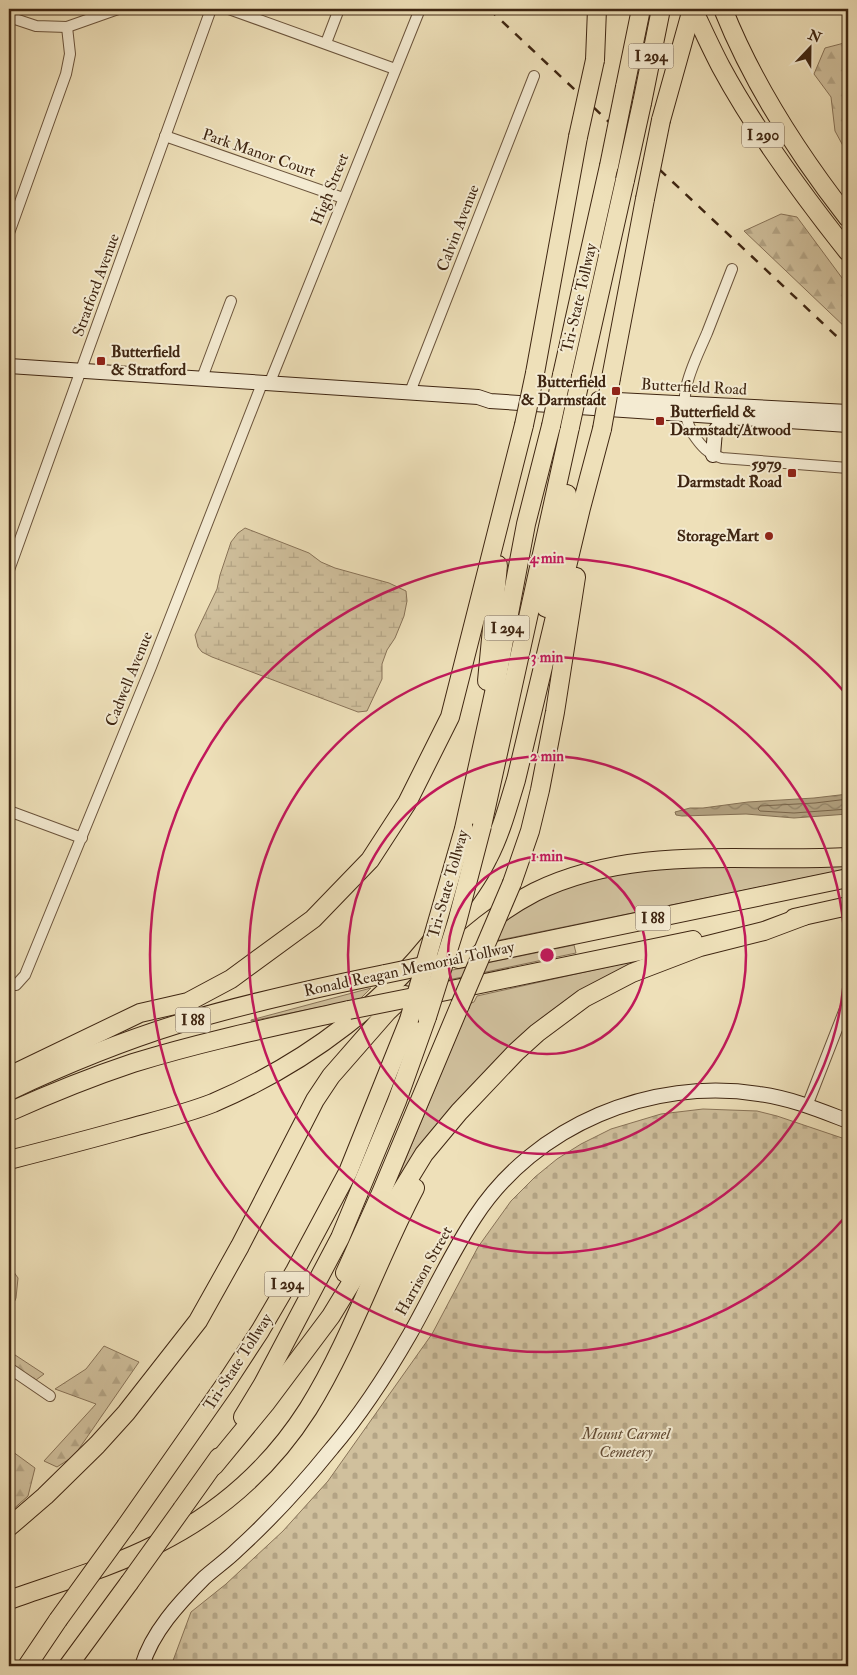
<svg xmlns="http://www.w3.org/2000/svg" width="857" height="1675" font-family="'IM FELL Double Pica',serif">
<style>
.grass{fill:#d0c09d;stroke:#887358}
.forest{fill:url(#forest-firs);stroke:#887358}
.wetland{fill:url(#wetland-marsh);stroke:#887358}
.cemetery{fill:url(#cemetery-stones);stroke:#887358}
.water{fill:url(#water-waves);stroke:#847054}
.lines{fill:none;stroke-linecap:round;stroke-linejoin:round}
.shore{stroke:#786449;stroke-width:1}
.street-casing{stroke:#6b543c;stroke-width:12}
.secondary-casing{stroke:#3f2612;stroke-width:16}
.highway-casing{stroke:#3f2612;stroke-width:20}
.street{stroke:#f4ebd2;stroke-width:10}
.secondary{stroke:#f4ebd2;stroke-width:14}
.highway{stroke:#eee0b9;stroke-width:18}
.rail{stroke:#3f2612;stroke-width:2.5;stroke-dasharray:9 9;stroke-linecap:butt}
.highway-bridge-casing{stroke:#3f2612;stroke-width:20;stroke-linecap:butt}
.highway-bridge{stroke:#eee0b9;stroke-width:18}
.ring{fill:none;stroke:#c2185b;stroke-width:2.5}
.poi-dot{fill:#8f2418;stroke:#f4ebd2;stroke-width:2}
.labels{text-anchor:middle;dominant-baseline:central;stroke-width:4;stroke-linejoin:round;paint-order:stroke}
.shield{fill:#f4ebd2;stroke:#75614c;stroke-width:1}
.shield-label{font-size:15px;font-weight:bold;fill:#3f2612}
.street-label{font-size:16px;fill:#3f2612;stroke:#f4ebd2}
.poi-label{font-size:16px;font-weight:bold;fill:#3f2612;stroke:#f4ebd2;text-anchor:end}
.park-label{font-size:16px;font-style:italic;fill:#634c35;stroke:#f4ebd2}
.centre{fill:#c2185b;stroke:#f4ebd2;stroke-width:2.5}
.ring-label{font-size:15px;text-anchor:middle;font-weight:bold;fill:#c2185b;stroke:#f4ebd2;stroke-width:4;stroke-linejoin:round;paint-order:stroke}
</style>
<defs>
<pattern id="forest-firs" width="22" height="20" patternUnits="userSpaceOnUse" patternTransform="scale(1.25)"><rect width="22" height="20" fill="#d0c09d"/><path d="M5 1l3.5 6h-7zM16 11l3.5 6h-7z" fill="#b4a586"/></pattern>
<pattern id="wetland-marsh" width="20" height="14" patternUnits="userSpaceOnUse" patternTransform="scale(1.25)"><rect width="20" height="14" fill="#d0c09d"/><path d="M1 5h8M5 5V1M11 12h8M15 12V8" fill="none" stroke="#b4a586"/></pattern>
<pattern id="cemetery-stones" width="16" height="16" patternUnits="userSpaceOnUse" patternTransform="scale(1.25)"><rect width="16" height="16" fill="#d0c09d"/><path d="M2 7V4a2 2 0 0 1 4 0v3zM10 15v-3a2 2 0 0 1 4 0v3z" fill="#b4a586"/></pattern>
<pattern id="water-waves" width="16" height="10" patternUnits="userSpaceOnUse" patternTransform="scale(1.25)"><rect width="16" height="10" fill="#b2a180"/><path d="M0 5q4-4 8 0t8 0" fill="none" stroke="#928367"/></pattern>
</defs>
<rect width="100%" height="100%" fill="#eee0b9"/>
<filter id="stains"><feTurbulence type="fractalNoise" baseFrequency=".004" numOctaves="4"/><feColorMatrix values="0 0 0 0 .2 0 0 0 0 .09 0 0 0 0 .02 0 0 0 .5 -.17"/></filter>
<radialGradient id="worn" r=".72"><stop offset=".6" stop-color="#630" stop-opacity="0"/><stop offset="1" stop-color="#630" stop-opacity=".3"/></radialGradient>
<g class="grass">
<polygon points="847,863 848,869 495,941 508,915 561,889 607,875 677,865"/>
<polygon points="574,945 576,953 429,984 443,972"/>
<polygon points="639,960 640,962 498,1058 454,1105 394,1187 465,1016 471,1003 474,1002 477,996"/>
<polygon points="371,988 360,999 251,1021 251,1020"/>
</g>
<g class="forest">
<polygon points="848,42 848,155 835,131 831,97 814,74 825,48"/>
<polygon points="781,214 797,217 848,286 848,330 744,231"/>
<polygon points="9,1265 18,1278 16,1298 9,1314"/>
<polygon points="104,1346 139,1362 74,1456 57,1467 44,1461 96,1404 55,1389 86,1369"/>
<polygon points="9,1351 44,1374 36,1380 9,1363"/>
<polygon points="9,1449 35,1468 28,1496 9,1513"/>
</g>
<polygon class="wetland" points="245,528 309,553 321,562 335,568 389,583 406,591 407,601 404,616 395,638 387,650 382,664 382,679 367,711 358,712 212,657 202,652 198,647 195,635 217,589 220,575 231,542 238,533"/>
<polygon class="cemetery" points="703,1109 757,1111 777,1116 848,1140 848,1666 171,1666 191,1612 226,1584 283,1531 328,1481 432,1334 478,1247 511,1201 535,1177 557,1159 581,1144 611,1129 661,1114"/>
<polygon class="water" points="848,794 848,814 794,818 746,814 682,816 676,815 675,812 690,808 703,808 748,802 814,798"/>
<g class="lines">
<polyline class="shore" points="848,799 815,803 760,806 758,809 760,811 794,813 848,809"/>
<g class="street-casing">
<g id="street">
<polyline points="229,9 395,69"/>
<polyline points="9,17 36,26 67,27 118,9"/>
<polyline points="326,43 339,9"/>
<polyline points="165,136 343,198"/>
<polyline points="9,233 66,74 70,54 67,27"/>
<path d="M732,269C724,290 715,312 707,333C693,366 673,399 693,434C701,446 708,454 722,458L848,468"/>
<polyline points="202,378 231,301"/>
<polyline points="270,382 420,9"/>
<polyline points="410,392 534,76"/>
<polyline points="9,570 211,9"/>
<polyline points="9,811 82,838"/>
<polyline points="9,984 16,985 25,975 151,667 263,381"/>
<polyline points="807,1106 848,1001"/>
<polyline points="9,1368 50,1396"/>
</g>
</g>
<g class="secondary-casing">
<g id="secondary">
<polyline points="9,366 478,397 490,401 848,425"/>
<polyline points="598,399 848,412"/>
<polyline points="713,455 715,431 723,421 732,419"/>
<path d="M142,1666C152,1632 179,1603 204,1578C215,1568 227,1560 238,1549C272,1518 303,1484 332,1448C362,1413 387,1374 410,1334C432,1295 450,1255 475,1217C535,1125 651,1077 759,1094C790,1098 819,1110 848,1121"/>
</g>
</g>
<g class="highway-casing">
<g id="highway">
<path d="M693,9C702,28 711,48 721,67C756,132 802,194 848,252"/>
<path d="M723,9C753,84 798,154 848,218"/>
<polyline points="595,60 597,9"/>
<polyline points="625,87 641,9"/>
<polyline points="642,103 661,9"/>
<polyline points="661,120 692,9"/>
<polyline points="535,373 578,137"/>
<polyline points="562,375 609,166"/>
<polyline points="581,376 625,180"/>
<polyline points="611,378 645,199"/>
<polyline points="546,608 567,494"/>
<polyline points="487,681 498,565"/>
<polyline points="482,826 570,427"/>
<polyline points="464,829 494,693 526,524 551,426"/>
<polyline points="512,883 530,831 540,790 555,712 576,577"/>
<polyline points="794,918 848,906"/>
<polyline points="458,959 848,878"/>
<path d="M441,963C470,936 500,910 535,892C633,844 743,863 848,857"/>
<polyline points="422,996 693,940"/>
<polyline points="9,1076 140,1013 188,1002 231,979 313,919 370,860 407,803 450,717 524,425"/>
<path d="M9,1091C64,1065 120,1042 178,1024C246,1003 316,988 385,974"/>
<path d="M9,1112C49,1094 91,1077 133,1063C204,1041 277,1026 349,1010"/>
<path d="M9,1160C48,1150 87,1140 126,1129C155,1121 185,1114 213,1103C307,1063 393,999 451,915C464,897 478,879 488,858C501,833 508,806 516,780L581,508L602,429"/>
<polyline points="345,1273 381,1193 460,1005"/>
<polyline points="243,1417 263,1384 340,1238 397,1101 427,1017"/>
<polyline points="214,1466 265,1404 331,1316 359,1270 394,1203 424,1154 459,1112 516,1052 537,1033 584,998 632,973 700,947 764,931 804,916"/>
<polyline points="182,1509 219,1457"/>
<polyline points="126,1526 226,1383 260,1331 295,1271 348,1172 409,1020"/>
<polyline points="9,1527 45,1496 97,1445 126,1413 198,1321 240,1246 315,1100 331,1076 387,1012 405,995"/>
<path d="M9,1600C59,1582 110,1568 157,1544C219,1513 271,1467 308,1409C351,1340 377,1260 415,1188"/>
<polyline points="27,1666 58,1620"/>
<polyline points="68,1666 129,1583"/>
</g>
</g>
<use href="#street" class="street"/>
<use href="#secondary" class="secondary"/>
<use href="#highway" class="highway"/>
<polyline class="rail" points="489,9 848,347"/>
<g class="highway-bridge-casing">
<g id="highway-bridge">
<polyline points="578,137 595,60"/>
<polyline points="609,166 625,87"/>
<polyline points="625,180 642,103"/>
<polyline points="645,199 661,120"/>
<polyline points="524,425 535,373"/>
<polyline points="551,426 562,375"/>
<polyline points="570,427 581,376"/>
<polyline points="602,429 611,378"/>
<polyline points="385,974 433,964"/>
<polyline points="460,1005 512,883"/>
<polyline points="349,1010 414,997"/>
<polyline points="427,1017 457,922 482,826"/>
<polyline points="409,1020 464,829"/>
<polyline points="129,1583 182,1509"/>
<polyline points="58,1620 126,1526"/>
</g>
</g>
<use href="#highway-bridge" class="highway-bridge"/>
</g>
<g class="ring">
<circle cx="547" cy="955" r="99"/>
<circle cx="547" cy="955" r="199"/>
<circle cx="547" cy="955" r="298"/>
<path d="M847 1215A397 397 0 1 1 847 695"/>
</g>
<g class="poi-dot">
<rect x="96" y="356" width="10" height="10" rx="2.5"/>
<rect x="611" y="386" width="10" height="10" rx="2.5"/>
<rect x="655" y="416" width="10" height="10" rx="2.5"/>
<rect x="787" y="468" width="10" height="10" rx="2.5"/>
<circle cx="769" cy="536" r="5"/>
</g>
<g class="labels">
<g class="shield">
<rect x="628.5" y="43.5" width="45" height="25" rx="4"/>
<rect x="742" y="122.5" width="42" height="25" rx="4"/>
<rect x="484.5" y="615.5" width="45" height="25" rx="4"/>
<rect x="635.5" y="905.5" width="35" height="25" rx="4"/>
<rect x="175.5" y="1007.5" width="35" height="25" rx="4"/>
<rect x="264.5" y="1271.5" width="45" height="25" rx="4"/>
</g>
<g class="shield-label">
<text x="651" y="56">I 294</text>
<text x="763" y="135">I 290</text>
<text x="507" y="628">I 294</text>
<text x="653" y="918">I 88</text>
<text x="193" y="1020">I 88</text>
<text x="287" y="1284">I 294</text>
</g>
<g class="street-label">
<text transform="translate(259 153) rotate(19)">Park Manor Court</text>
<text transform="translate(330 189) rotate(-68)">High Street</text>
<text transform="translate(458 228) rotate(-69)">Calvin Avenue</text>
<text transform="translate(96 285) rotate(-70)">Stratford Avenue</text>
<text transform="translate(579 298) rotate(-77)">Tri-State Tollway</text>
<text transform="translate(694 387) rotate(3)">Butterfield Road</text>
<text transform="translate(129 679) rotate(-68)">Cadwell Avenue</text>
<text transform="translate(448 884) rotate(-74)">Tri-State Tollway</text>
<text transform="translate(409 969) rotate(-12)">Ronald Reagan Memorial Tollway</text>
<text transform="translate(424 1271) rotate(-61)">Harrison Street</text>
<text transform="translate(238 1362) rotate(-57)">Tri-State Tollway</text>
</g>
<g class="poi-label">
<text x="111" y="352" text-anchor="start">Butterfield<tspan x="111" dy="18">&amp; Stratford</tspan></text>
<text x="606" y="382">Butterfield<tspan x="606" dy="18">&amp; Darmstadt</tspan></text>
<text x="670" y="412" text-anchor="start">Butterfield &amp;<tspan x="670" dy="18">Darmstadt/Atwood</tspan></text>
<text x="782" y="464">5979<tspan x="782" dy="18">Darmstadt Road</tspan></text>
<text x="759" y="536">StorageMart</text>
</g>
<g class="park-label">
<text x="626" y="1434">Mount Carmel<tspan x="626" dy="18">Cemetery</tspan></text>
</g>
</g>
<circle cx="547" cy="955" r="8" class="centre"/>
<g class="ring-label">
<text x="547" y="563">4 min</text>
<text x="547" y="662">3 min</text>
<text x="547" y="761">2 min</text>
<text x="547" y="861">1 min</text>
</g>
<rect width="857" height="1675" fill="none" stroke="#eee0b9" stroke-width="30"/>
<rect x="10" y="10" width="837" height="1655" fill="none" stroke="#3f2612" stroke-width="2.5"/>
<rect x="15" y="15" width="827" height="1645" fill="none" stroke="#3f2612"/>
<g transform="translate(810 48) rotate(22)" stroke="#f4ebd2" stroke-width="4" paint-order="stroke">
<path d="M0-4L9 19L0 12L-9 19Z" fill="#3f2612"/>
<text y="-8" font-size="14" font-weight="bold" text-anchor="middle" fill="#3f2612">N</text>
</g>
<rect width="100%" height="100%" filter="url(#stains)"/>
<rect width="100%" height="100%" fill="url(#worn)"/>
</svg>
